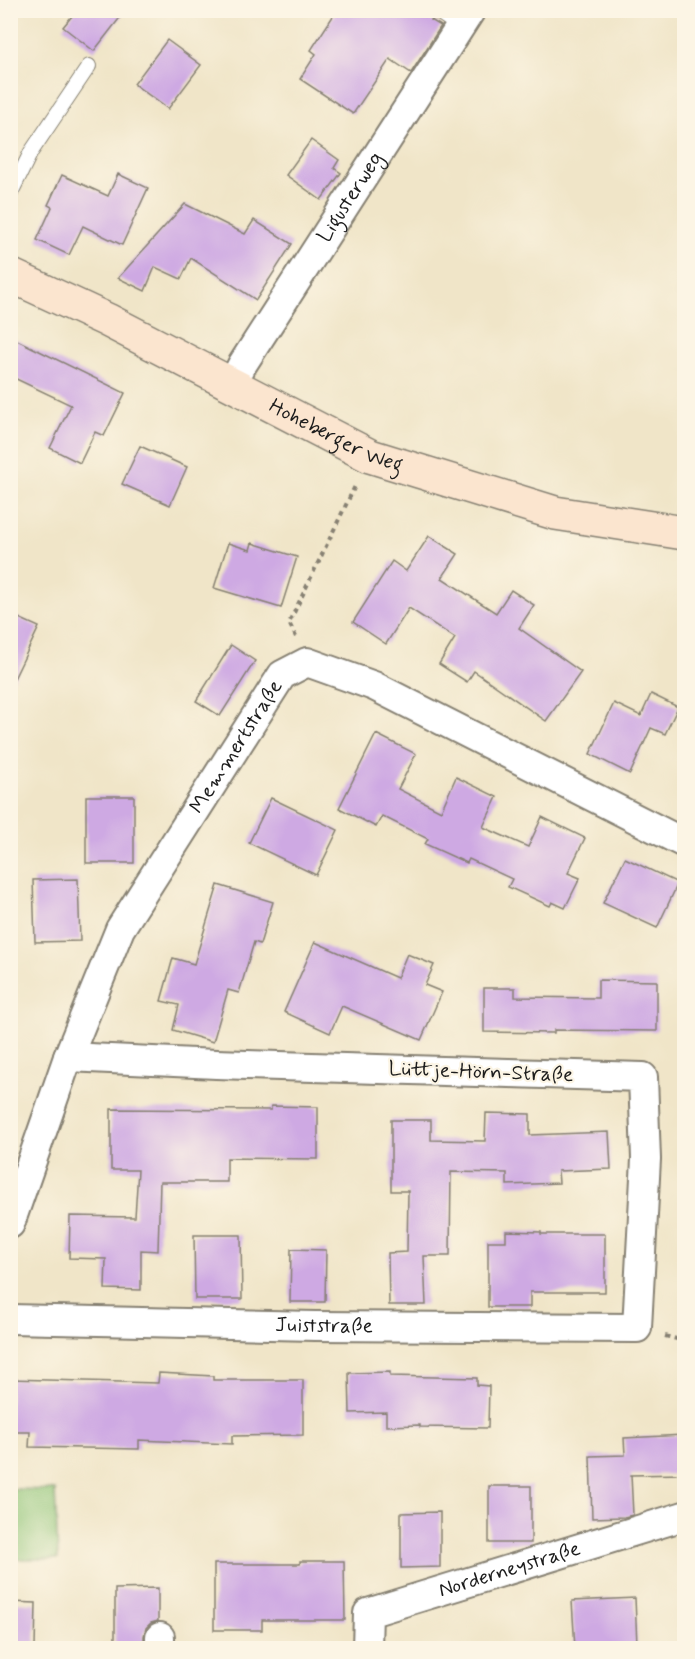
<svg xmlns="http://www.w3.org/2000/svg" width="695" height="1659" font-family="Mynerve,sans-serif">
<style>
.green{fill:#90c577;stroke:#56704a;stroke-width:1.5}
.building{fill:#cea9e3}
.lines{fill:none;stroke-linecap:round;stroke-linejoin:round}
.lane-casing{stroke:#868072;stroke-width:16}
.street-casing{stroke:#868072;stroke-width:32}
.secondary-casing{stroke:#868072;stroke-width:36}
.path{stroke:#868072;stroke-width:4;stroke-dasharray:4.5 4.5;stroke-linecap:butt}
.lane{stroke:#fff;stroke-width:14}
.street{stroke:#fff;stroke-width:28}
.secondary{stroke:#fbe5cf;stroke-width:33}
.labels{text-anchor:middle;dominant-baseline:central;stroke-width:4.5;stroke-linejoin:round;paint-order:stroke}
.street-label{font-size:21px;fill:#1c1c1c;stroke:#fcf5e5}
</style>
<rect width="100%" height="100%" fill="#fcf5e5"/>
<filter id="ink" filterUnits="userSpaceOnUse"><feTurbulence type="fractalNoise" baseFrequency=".0167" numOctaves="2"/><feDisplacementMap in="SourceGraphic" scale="12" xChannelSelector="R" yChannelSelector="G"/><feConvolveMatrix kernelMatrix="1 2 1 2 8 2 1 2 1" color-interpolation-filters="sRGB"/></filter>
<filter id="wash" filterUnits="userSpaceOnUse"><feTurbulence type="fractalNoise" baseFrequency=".008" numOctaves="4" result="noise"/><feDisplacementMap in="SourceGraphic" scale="24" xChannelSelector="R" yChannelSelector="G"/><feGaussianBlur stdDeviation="1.35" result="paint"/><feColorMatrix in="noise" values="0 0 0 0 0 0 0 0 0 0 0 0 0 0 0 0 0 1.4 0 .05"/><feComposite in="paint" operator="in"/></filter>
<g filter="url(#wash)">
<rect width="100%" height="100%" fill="#f0e5c8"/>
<polygon class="green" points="11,1489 55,1490 58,1559 11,1559"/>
<g id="blocks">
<g class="building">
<polygon points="77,10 126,10 94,51 63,27"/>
<polygon points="337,10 426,10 427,14 432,19 431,20 441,26 411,73 390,59 353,114 300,79 316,54 311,50"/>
<polygon points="167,40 201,65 168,109 134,84"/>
<polygon points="311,140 339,160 334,168 341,173 321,200 286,175"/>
<polygon points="118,174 148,188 122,245 83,226 69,255 37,240 52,207 48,205 62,175 108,196"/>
<polygon points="185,204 245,234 254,220 292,244 256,300 191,258 181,279 155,267 145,291 118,278"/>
<polygon points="17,340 125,393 104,436 95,432 80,463 50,448 71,405 10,376 10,353"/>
<polygon points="140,446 187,467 170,505 122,484"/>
<polygon points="429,536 458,554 442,578 496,613 511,590 534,605 519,628 581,672 546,721 474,671 467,682 439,664 455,638 409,608 386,644 353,622 392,561 406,571"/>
<polygon points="228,543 250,550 252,543 297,557 281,608 214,588"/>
<polygon points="10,614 39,627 10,687"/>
<polygon points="231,645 255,661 220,716 196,701"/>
<polygon points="651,694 678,707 665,734 651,728 630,774 590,754 614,703 641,716"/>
<polygon points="376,734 416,754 398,789 441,811 456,777 497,797 483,827 528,847 542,817 585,838 568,873 580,878 565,908 552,902 550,906 508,887 512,879 469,859 467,863 425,844 428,839 382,816 376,827 339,808"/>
<rect x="86" y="796" width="48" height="67"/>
<polygon points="271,798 338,830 316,875 249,843"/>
<polygon points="625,858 678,883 657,928 603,903"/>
<polygon points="78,879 80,941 35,942 33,880"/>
<polygon points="218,885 273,902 260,944 254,942 239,993 228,990 213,1042 173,1030 179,1005 161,1001 173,958 194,964"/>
<polygon points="315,942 397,978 407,954 434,965 425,985 442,992 421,1040 342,1006 330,1033 284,1012"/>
<polygon points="598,980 657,981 657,1031 554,1030 554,1033 484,1032 484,988 515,988 515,997 598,998"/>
<polygon points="271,1106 318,1107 318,1159 227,1158 227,1182 160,1182 158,1251 141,1250 141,1290 105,1289 106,1259 69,1258 70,1216 135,1217 138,1170 111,1170 111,1109 271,1110"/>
<polygon points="486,1113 530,1114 530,1135 609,1132 611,1169 558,1171 559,1183 507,1185 507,1173 451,1172 450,1256 424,1256 426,1305 389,1305 388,1253 407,1252 408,1191 391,1191 391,1120 431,1120 431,1140 485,1141"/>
<polygon points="506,1231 541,1232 541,1234 605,1234 605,1292 530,1292 530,1307 488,1307 488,1241 506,1241"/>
<polygon points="194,1235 241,1235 242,1299 195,1299"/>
<polygon points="291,1249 326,1250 325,1302 290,1302"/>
<polygon points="390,1372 390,1376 477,1378 477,1385 489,1386 488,1428 420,1427 420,1425 386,1426 386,1412 350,1413 349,1373"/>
<polygon points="159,1373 213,1376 213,1380 303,1380 303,1435 232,1436 232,1444 139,1440 139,1449 29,1447 30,1432 10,1432 10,1379 158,1383"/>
<polygon points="684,1435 684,1474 631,1475 633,1515 624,1517 592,1518 590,1456 625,1455 624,1438"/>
<rect x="489" y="1486" width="42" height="57"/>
<polygon points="440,1512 440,1567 401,1568 401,1513"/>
<polygon points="300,1561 344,1561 345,1620 262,1620 262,1630 214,1630 214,1564 300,1564"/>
<polygon points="158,1588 158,1621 151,1623 146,1628 144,1636 144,1646 115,1646 115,1589"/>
<polygon points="635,1598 637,1645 575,1648 572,1601"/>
<polygon points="10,1602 36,1603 35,1648 10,1648"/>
</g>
</g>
</g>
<g filter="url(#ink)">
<use href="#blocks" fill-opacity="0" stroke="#868072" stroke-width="1.5"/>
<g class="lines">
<g class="lane-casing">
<g id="lane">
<polyline points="435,10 460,27"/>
<polyline points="10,195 31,152 89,66"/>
</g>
</g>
<g class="street-casing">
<g id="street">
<path id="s1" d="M232,385L242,365L471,10"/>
<path id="s2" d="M10,1224L68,1057L120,929L282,675L307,662L374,686L684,843"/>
<path id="s3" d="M10,1319L315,1326L637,1328L646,1159L643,1077L216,1064L68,1057"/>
<polyline points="160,1648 160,1637"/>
<path id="s4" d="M367,1648L368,1613L684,1516"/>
</g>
</g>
<g class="secondary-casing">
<g id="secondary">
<path id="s5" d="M10,275L107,320L370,456L555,513L684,533"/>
</g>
</g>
<g class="path">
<polyline points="296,637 289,623 356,484"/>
<polyline points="665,1336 684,1341"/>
</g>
<use href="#lane" class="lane"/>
<use href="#street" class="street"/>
<use href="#secondary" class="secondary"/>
</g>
</g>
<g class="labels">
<g class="street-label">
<text stroke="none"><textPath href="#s1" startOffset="222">Ligusterweg</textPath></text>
<text stroke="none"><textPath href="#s5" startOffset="364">Hoheberger Weg</textPath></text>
<text stroke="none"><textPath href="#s2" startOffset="531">Memmertstraße</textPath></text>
<text transform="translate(481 1072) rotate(2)">Lüttje-Hörn-Straße</text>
<text stroke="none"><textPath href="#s3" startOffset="314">Juiststraße</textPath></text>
<text stroke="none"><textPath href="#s4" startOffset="183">Norderneystraße</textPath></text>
</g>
</g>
<rect width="695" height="1659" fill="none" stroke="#fcf5e5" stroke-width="36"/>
</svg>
